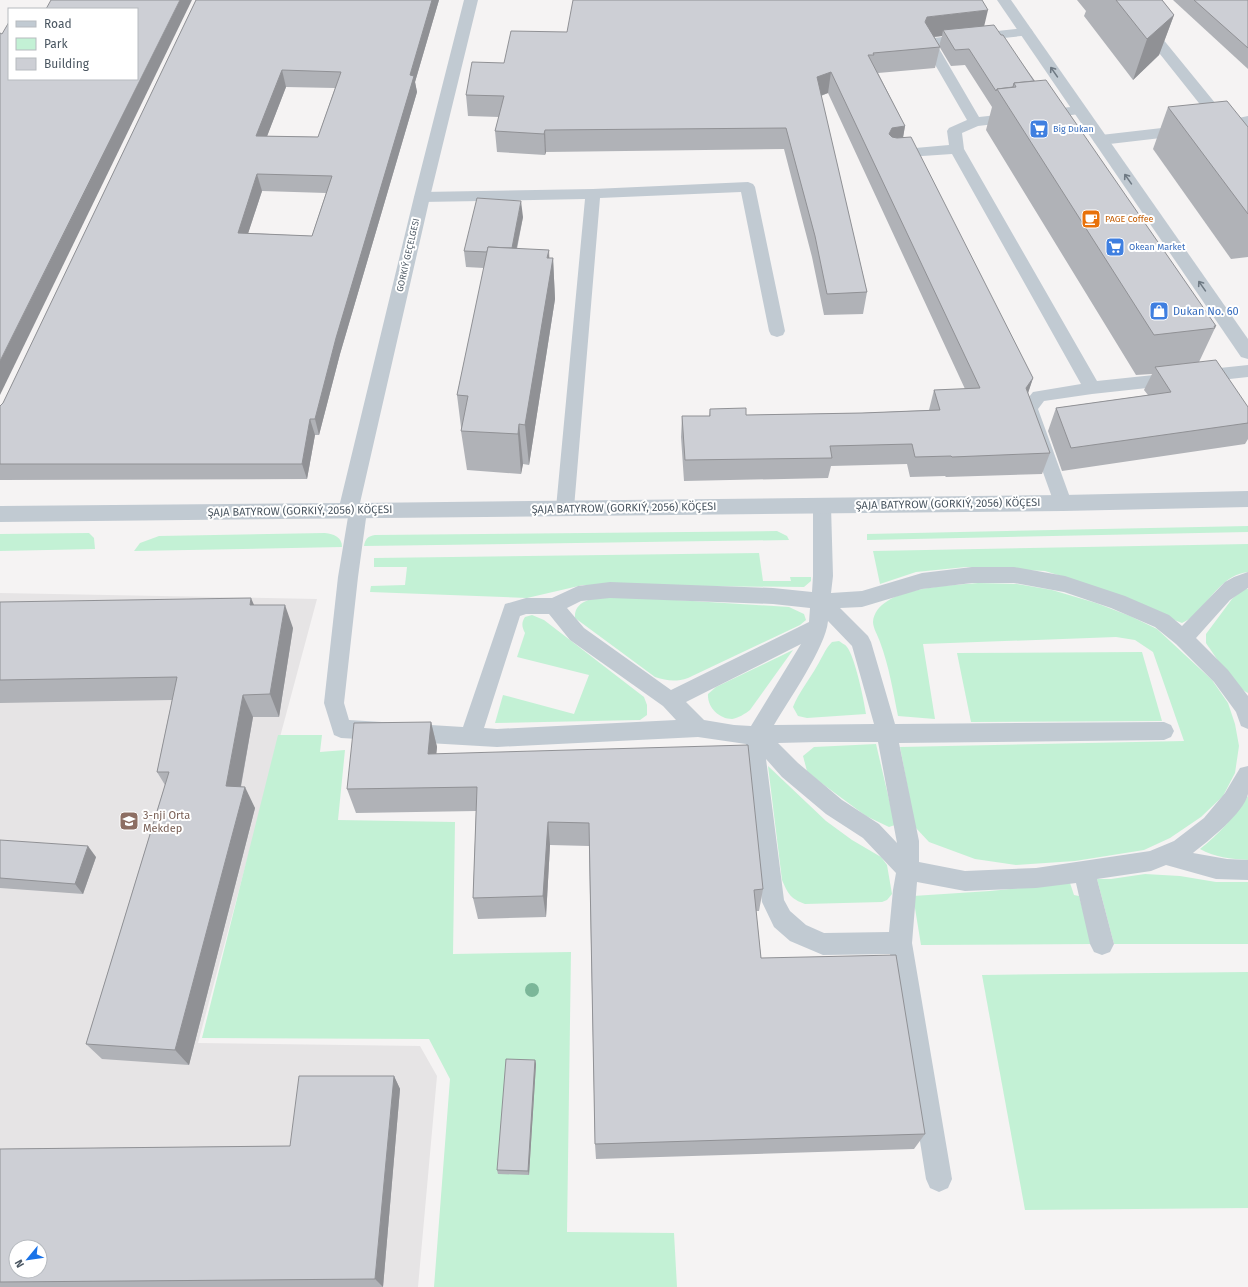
<svg xmlns="http://www.w3.org/2000/svg" width="1248" height="1287" font-family="'Fira Sans',sans-serif">
<style>
.education{fill:#e6e4e5;fill-rule:evenodd}
.green{fill:#c3f1d5}
.lines{fill:none;stroke-linecap:round;stroke-linejoin:round}
.service{fill:#c1cad2;fill-rule:evenodd}
.minor{fill:#c1cad2;fill-rule:evenodd}
.tertiary{fill:#c1cad2;fill-rule:evenodd}
.tree{fill:#7bb799}
.wall{fill:#b0b2b7;fill-rule:evenodd}
.shaded-wall{fill:#909195}
.building{fill:#cdcfd5;stroke:#909195;fill-rule:evenodd}
.oneway{stroke:#6e7983}
.labels{text-anchor:middle;dominant-baseline:central;stroke-width:4;stroke-linejoin:round;paint-order:stroke}
.far-shop-label{font-size:9px;fill:#366cbe;stroke:#fff;text-anchor:start}
.far-food-label{font-size:9px;fill:#c56008;stroke:#fff;text-anchor:start}
.far-street-label{font-size:9px;fill:#4a5661;stroke:#fff}
.shop-label{font-size:11px;fill:#366cbe;stroke:#fff;text-anchor:start}
.street-label{font-size:11px;fill:#4a5661;stroke:#fff}
.education-label{font-size:11px;fill:#785e54;stroke:#fff;text-anchor:start}
</style>
<rect width="100%" height="100%" fill="#f5f3f3"/>
<path class="education" d="M0,593L317,599L198,1043L420,1046L437,1076L418,1287H0ZM16,1247H40V1271H16Z"/>
<g class="green">
<polygon points="1248,526 1248,532 867,540 867,534"/>
<path d="M777,531L787,536L789,540L364,546C365,539 368,536 375,535Z"/>
<polygon points="89,533 94,538 95,549 0,551 0,534"/>
<path d="M325,533C334,534 342,537 342,547L134,551L140,543L159,536Z"/>
<path d="M1248,544V572C1223,575 1212,598 1195,614C1192,618 1187,620 1182,623L1071,579L1045,571L966,567L916,572L880,584L873,551Z"/>
<polygon points="759,553 763,581 791,581 790,577 811,577 811,581 804,587 583,585 527,598 370,592 371,586 405,585 407,567 374,567 374,558"/>
<path d="M978,583L1017,584L1052,590L1096,603L1130,616L1157,629L1212,680L1228,703L1235,724L1239,746L1235,773L1223,796L1201,817L1170,838L1144,850L1075,861L1016,865L975,859L929,842L915,827L900,747L1184,741L1153,652L1135,640L1116,637L923,644L935,719L898,716C893,691 889,666 880,642C878,636 873,628 873,622C877,586 951,586 978,583Z"/>
<path d="M1244,589H1248V693C1234,686 1215,656 1206,643V634L1232,599Z"/>
<path d="M613,596L789,607L804,614L806,620L800,625L688,678C676,682 667,681 655,677L575,618C574,598 598,598 613,596Z"/>
<path d="M532,615L544,620L644,697L647,705V715L640,720L495,723L503,695L574,714L589,675L517,657L525,633C522,627 521,623 525,617Z"/>
<path d="M839,641C841,643 845,644 847,647C855,657 864,700 866,714L807,718L798,716L793,707C799,692 809,680 817,666C822,658 825,649 832,642Z"/>
<path d="M793,650L750,710C745,714 738,718 732,719C719,719 707,707 708,694L716,687Z"/>
<polygon points="1142,652 1162,721 971,722 957,653"/>
<polygon points="278,735 322,735 320,752 345,750 338,820 455,822 453,954 571,952 567,1232 674,1233 677,1287 434,1287 450,1079 429,1039 202,1038"/>
<polygon points="876,744 895,825 889,827 866,816 820,782 807,771 803,756 814,747"/>
<path d="M768,766L826,821L852,840L881,857L887,865L892,894L887,900L882,902L805,904C791,899 788,894 782,880Z"/>
<path d="M1248,796V860C1231,859 1214,857 1200,849C1219,834 1235,816 1248,796Z"/>
<polygon points="1145,874 1180,876 1216,882 1248,882 1248,944 1114,944 1097,879 1111,879"/>
<polygon points="1070,883 1074,895 1079,896 1092,944 921,945 913,896 990,891"/>
<polygon points="1248,972 1248,1208 1025,1210 982,975"/>
</g>
<g class="lines">
<g class="service">
<polygon points="1026,28 1031,29 1033,32 1031,35 937,45 979,117 1080,106 1085,107 1087,110 1085,113 1080,114 978,126 962,133 964,149 1097,381 1248,365 1248,377 1092,394 1044,401 1038,409 1072,503 1070,508 1063,510 1056,508 1054,503 1020,408 1033,392 1081,384 952,154 893,158 888,157 886,154 888,151 893,150 949,145 947,131 949,128 967,120 922,42 924,39"/>
<polygon points="748,182 753,184 755,187 785,331 783,335 777,337 771,335 769,331 741,192 600,198 574,508 572,513 565,515 558,513 556,508 585,199 422,202 417,200 414,197 417,194 422,192 593,189"/>
<path d="M822,499L829,501L831,506L833,576L831,593L862,591L922,573L972,567H1014L1065,576L1125,596L1169,615L1182,626L1225,582L1234,577L1248,572V588L1230,600L1196,638L1228,670L1248,696V729L1241,726L1236,712L1214,682L1176,644L1155,627L1111,608L1064,592L1014,583H972L922,589L862,607L840,608L868,636L871,642L895,724L1164,722L1171,725L1174,731L1171,737L1164,740L899,743L919,841V862L965,871L1036,868L1150,851L1174,841L1204,818L1225,793L1240,768L1248,766C1248,774 1248,785 1248,794C1244,813 1208,841 1193,853L1227,859L1248,860V880L1216,879L1166,865L1151,871L1097,879L1114,944L1110,952L1102,955L1094,952L1090,944L1076,883L1036,888L965,891L917,882L912,943L952,1179L948,1188L939,1192L930,1188L926,1179L890,954L823,955L790,941L774,927L762,902L744,755L746,744L698,737L497,747L341,738L334,735L324,703L338,577L349,511L351,506L358,504L365,506L367,511L358,577L344,703L349,720L463,727L505,604L526,598H552L578,586L610,582L773,588L812,592L813,576V506L815,501ZM610,598L773,604L810,608L809,622L671,690L584,628L567,608L581,601ZM526,614H549L570,640L663,706L676,720L497,729L484,728L520,616ZM828,621L852,646L874,724L774,725C788,701 826,647 828,621ZM801,644L751,726L734,725L704,720L686,702ZM818,742H878L897,843L879,824L842,800L798,763L778,743ZM766,759L782,777L826,814L863,838L896,873L893,890L889,932L824,933L806,925L790,911L784,900Z"/>
</g>
<g class="minor">
<polygon points="464,0 478,0 430,197 360,503 1063,495 1248,491 1248,507 1063,511 0,522 0,506 340,503 414,197"/>
<polygon points="1117,0 1131,0 1229,120 1248,116 1248,126 1236,128 1248,144 1248,159 1242,157 1221,131 1101,145 1095,143 1093,140 1095,137 1101,135 1214,122"/>
</g>
<polygon class="tertiary" points="997,0 1011,0 1248,339 1248,359 1241,357"/>
</g>
<circle class="tree" cx="532" cy="990" r="7"/>
<g class="wall">
<path d="M196,0H439L415,82L417,92L340,354L319,435H315L307,479L0,480V406L3,403ZM286,87L335,88L318,137L267,136ZM262,191L326,193L312,236L248,233Z"/>
<polygon points="1077,0 1162,0 1174,15 1159,55 1133,80 1084,16 1086,11"/>
<polygon points="1173,0 1248,0 1248,69"/>
<polygon points="985,26 1001,35 1216,326 1215,328 1199,362 1248,407 1248,439 1245,444 1062,471 1048,431 1056,408 1148,395 1144,390 1152,374 1136,375 986,130 992,107 965,65 951,66 939,46 942,36 934,37 940,47 935,68 878,73 905,126 903,138 1033,378 1028,393 1050,453 1042,474 946,477 945,476 910,477 907,464 831,466 828,478 684,481 681,437 682,416 709,416 710,409 746,415 862,413 929,410 934,390 965,389 828,93 821,96 867,292 863,314 824,315 812,257 784,149 546,152 545,155 497,152 495,131 499,117 468,116 466,95 504,63 567,32"/>
<polygon points="1168,107 1248,127 1248,257 1231,259 1153,149"/>
<polygon points="523,217 517,249 549,250 549,258 553,258 555,299 529,465 523,464 521,474 467,470 461,431 461,427 457,395 484,268 466,267 464,251"/>
<polygon points="0,602 254,605 293,628 279,717 253,717 241,787 255,808 189,1065 102,1059 86,1044 165,785 157,772 172,700 0,703"/>
<polygon points="431,722 437,747 436,754 763,889 759,911 756,911 761,958 925,1134 914,1149 596,1159 595,1144 589,846 550,845 546,917 478,919 473,898 476,811 356,813 347,789"/>
<polygon points="0,841 96,857 83,894 0,888"/>
<polygon points="535,1060 536,1064 529,1175 498,1174 497,1170"/>
<polygon points="394,1076 400,1089 383,1287 0,1287 0,1149 290,1146"/>
</g>
<g class="shaded-wall">
<polygon points="180,0 192,0 0,395 0,361"/>
<polygon points="432,0 439,0 415,82 417,92 340,354 319,435 315,419 336,338 410,75"/>
<polygon points="988,10 983,31 943,30 942,36 923,38 925,22 927,17"/>
<polygon points="1174,15 1159,55 1133,80 1147,39"/>
<polygon points="282,70 286,87 261,152 256,136"/>
<polygon points="831,72 828,93 814,98 817,77"/>
<polygon points="905,126 901,148 889,134 892,128"/>
<polygon points="545,130 546,152 545,155 544,134"/>
<polygon points="257,174 262,191 243,249 238,233"/>
<polygon points="521,201 523,217 512,270 511,253"/>
<polygon points="549,250 550,275 553,258 555,299 529,465 525,425"/>
<polygon points="1033,378 1026,399 1026,388"/>
<polygon points="310,419 315,435 307,479 302,464"/>
<polygon points="519,424 523,464 521,474 518,434"/>
<polygon points="251,598 261,621 250,605"/>
<polygon points="285,605 293,628 279,717 270,694"/>
<polygon points="243,695 253,717 237,807 226,786"/>
<polygon points="431,722 437,747 434,778 428,754"/>
<polygon points="245,787 255,808 189,1065 175,1050"/>
<polygon points="548,822 550,845 546,917 543,896"/>
<polygon points="88,846 96,857 83,894 75,884"/>
<polygon points="535,1060 536,1064 529,1175 528,1171"/>
<polygon points="394,1076 400,1089 383,1287 375,1279"/>
</g>
<g class="building">
<polygon points="51,0 180,0 0,361 0,33 2,34 9,22 9,79 137,79 137,9 46,9"/>
<path d="M196,0H432L410,75L414,76L336,338L315,419H310L302,464H0V406L3,403ZM282,70L341,72L318,137L256,136ZM257,174L332,176L312,236L238,233Z"/>
<polygon points="573,0 982,0 988,10 927,17 925,22 940,47 873,53 874,55 868,55 905,126 892,128 889,134 892,137 897,138 911,137 1033,378 1026,388 1050,453 952,457 951,456 915,457 912,444 830,446 832,458 685,460 682,416 710,416 710,409 746,408 746,415 862,413 940,410 934,390 980,388 831,72 817,77 867,292 827,294 815,236 786,128 545,130 544,134 495,131 504,96 466,95 472,62 504,63 511,31 567,32"/>
<polygon points="1116,0 1162,0 1174,15 1147,39"/>
<polygon points="1194,0 1248,0 1248,48"/>
<polygon points="994,25 1001,35 1003,35 1034,81 1014,83 1013,87 997,89 996,91 969,49 955,50 943,30"/>
<polygon points="1046,80 1216,326 1214,326 1215,328 1154,335 997,89 1016,87 1014,83"/>
<polygon points="1227,101 1248,127 1248,214 1168,107"/>
<polygon points="477,198 521,201 512,248 488,247 487,252 464,251"/>
<polygon points="488,247 549,250 547,258 553,258 525,425 519,424 518,434 461,431 468,396 457,395"/>
<polygon points="1216,360 1248,407 1248,423 1071,448 1056,408 1171,392 1155,367"/>
<polygon points="251,598 250,605 285,605 270,694 243,695 226,786 245,787 175,1050 86,1044 169,772 157,772 177,677 0,680 0,602"/>
<polygon points="431,722 428,754 748,745 763,889 754,890 761,958 896,955 925,1134 595,1144 589,823 548,822 543,896 473,898 477,787 347,789 354,723"/>
<polygon points="0,840 88,846 75,884 0,878"/>
<polygon points="506,1059 535,1060 528,1171 497,1170"/>
<path d="M299,1076H394L375,1279L0,1282V1149L290,1146ZM16,1247H40V1271H16Z"/>
</g>
<defs><path id="oneway-shaft" d="M-6 0H5M1.5-3L5.5 0L1.5 3" fill="none" stroke-width="1.6" stroke-linecap="round" stroke-linejoin="round"/></defs>
<g class="oneway">
<use href="#oneway-shaft" transform="translate(1054 72) rotate(-125)"/>
<use href="#oneway-shaft" transform="translate(1128 179) rotate(-125)"/>
<use href="#oneway-shaft" transform="translate(1202 286) rotate(-125)"/>
</g>
<defs>
<g id="supermarket-square" transform="scale(1)"><rect x="-9" y="-9" width="18" height="18" rx="4" fill="#3f7fe0" stroke="#fff"/><path d="M-6-5.5h2.5l.6 2H6L4.5 2H-2.5L-4.4-4H-6ZM-1.5 3.2a1.3 1.3 0 1 0 .1 0ZM3 3.2a1.3 1.3 0 1 0 .1 0Z" fill="#fff"/></g>
<g id="cafe-square" transform="scale(1)"><rect x="-9" y="-9" width="18" height="18" rx="4" fill="#e8710a" stroke="#fff"/><path d="M-5.5-4.5H6V0H3Q3 3.5 0 3.5H-2.5Q-5.5 3.5-5.5 0ZM3-3.2v2h1.7v-2ZM-6 4.5H4V6H-6Z" fill="#fff"/></g>
<g id="shop-square" transform="scale(1)"><rect x="-9" y="-9" width="18" height="18" rx="4" fill="#3f7fe0" stroke="#fff"/><path d="M-5-2.5h2.3a2.7 3.5 0 0 1 5.4 0H5L5.5 6h-11ZM-1.5-2.5h3a1.5 2.3 0 0 0-3 0Z" fill="#fff"/></g>
<g id="school-square" transform="scale(1)"><rect x="-9" y="-9" width="18" height="18" rx="4" fill="#8d6e63" stroke="#fff"/><path d="M0-5L7-2L0 1L-7-2ZM-4 1L0 2.5L4 1V4Q0 6-4 4Z" fill="#fff"/></g>
</defs>
<g fill-rule="evenodd">
<use href="#supermarket-square" x="1039" y="129"/>
<use href="#cafe-square" x="1091" y="219"/>
<use href="#supermarket-square" x="1115" y="247"/>
<use href="#shop-square" x="1159" y="311"/>
<use href="#school-square" x="129" y="821"/>
</g>
<g class="labels">
<g class="far-shop-label">
<text x="1053" y="129">Big Dukan</text>
<text x="1129" y="247">Okean Market</text>
</g>
<g class="far-food-label">
<text x="1105" y="219">PAGE Coffee</text>
</g>
<g class="far-street-label">
<text transform="translate(408 255) rotate(-77)">GORKIÝ GEÇELGESI</text>
</g>
<g class="shop-label">
<text x="1173" y="311">Dukan No. 60</text>
</g>
<g class="street-label">
<text transform="translate(948 504) rotate(-1)">ŞAJA BATYROW (GORKIÝ, 2056) KÖÇESI</text>
<text transform="translate(624 508) rotate(-1)">ŞAJA BATYROW (GORKIÝ, 2056) KÖÇESI</text>
<text transform="translate(300 511) rotate(-1)">ŞAJA BATYROW (GORKIÝ, 2056) KÖÇESI</text>
</g>
<g class="education-label">
<text x="143" y="815">3-nji Orta<tspan x="143" dy="13">Mekdep</tspan></text>
</g>
</g>
<rect x="8" y="8" width="130" height="72" fill="#ffffff" stroke="#b7bbc0"/>
<rect x="16" y="21" width="20" height="6" fill="#c1cad2" stroke="#b7bbc0"/>
<text x="44" y="28" font-size="12" fill="#4a5661">Road</text>
<rect x="16" y="38" width="20" height="12" fill="#c3f1d5" stroke="#b7bbc0"/>
<text x="44" y="48" font-size="12" fill="#4a5661">Park</text>
<rect x="16" y="58" width="20" height="12" fill="#cdcfd5" stroke="#b7bbc0"/>
<text x="44" y="68" font-size="12" fill="#4a5661">Building</text>
<g transform="translate(28 1259) rotate(241)"><circle r="19" fill="#ffffff" stroke="#b7bbc0"/>
<path d="M0-3L7 15L0 10L-7 15Z" fill="#1a73e8"/>
<text y="-6" font-size="11" font-weight="bold" text-anchor="middle" fill="#4a5661">N</text>
</g>
</svg>
